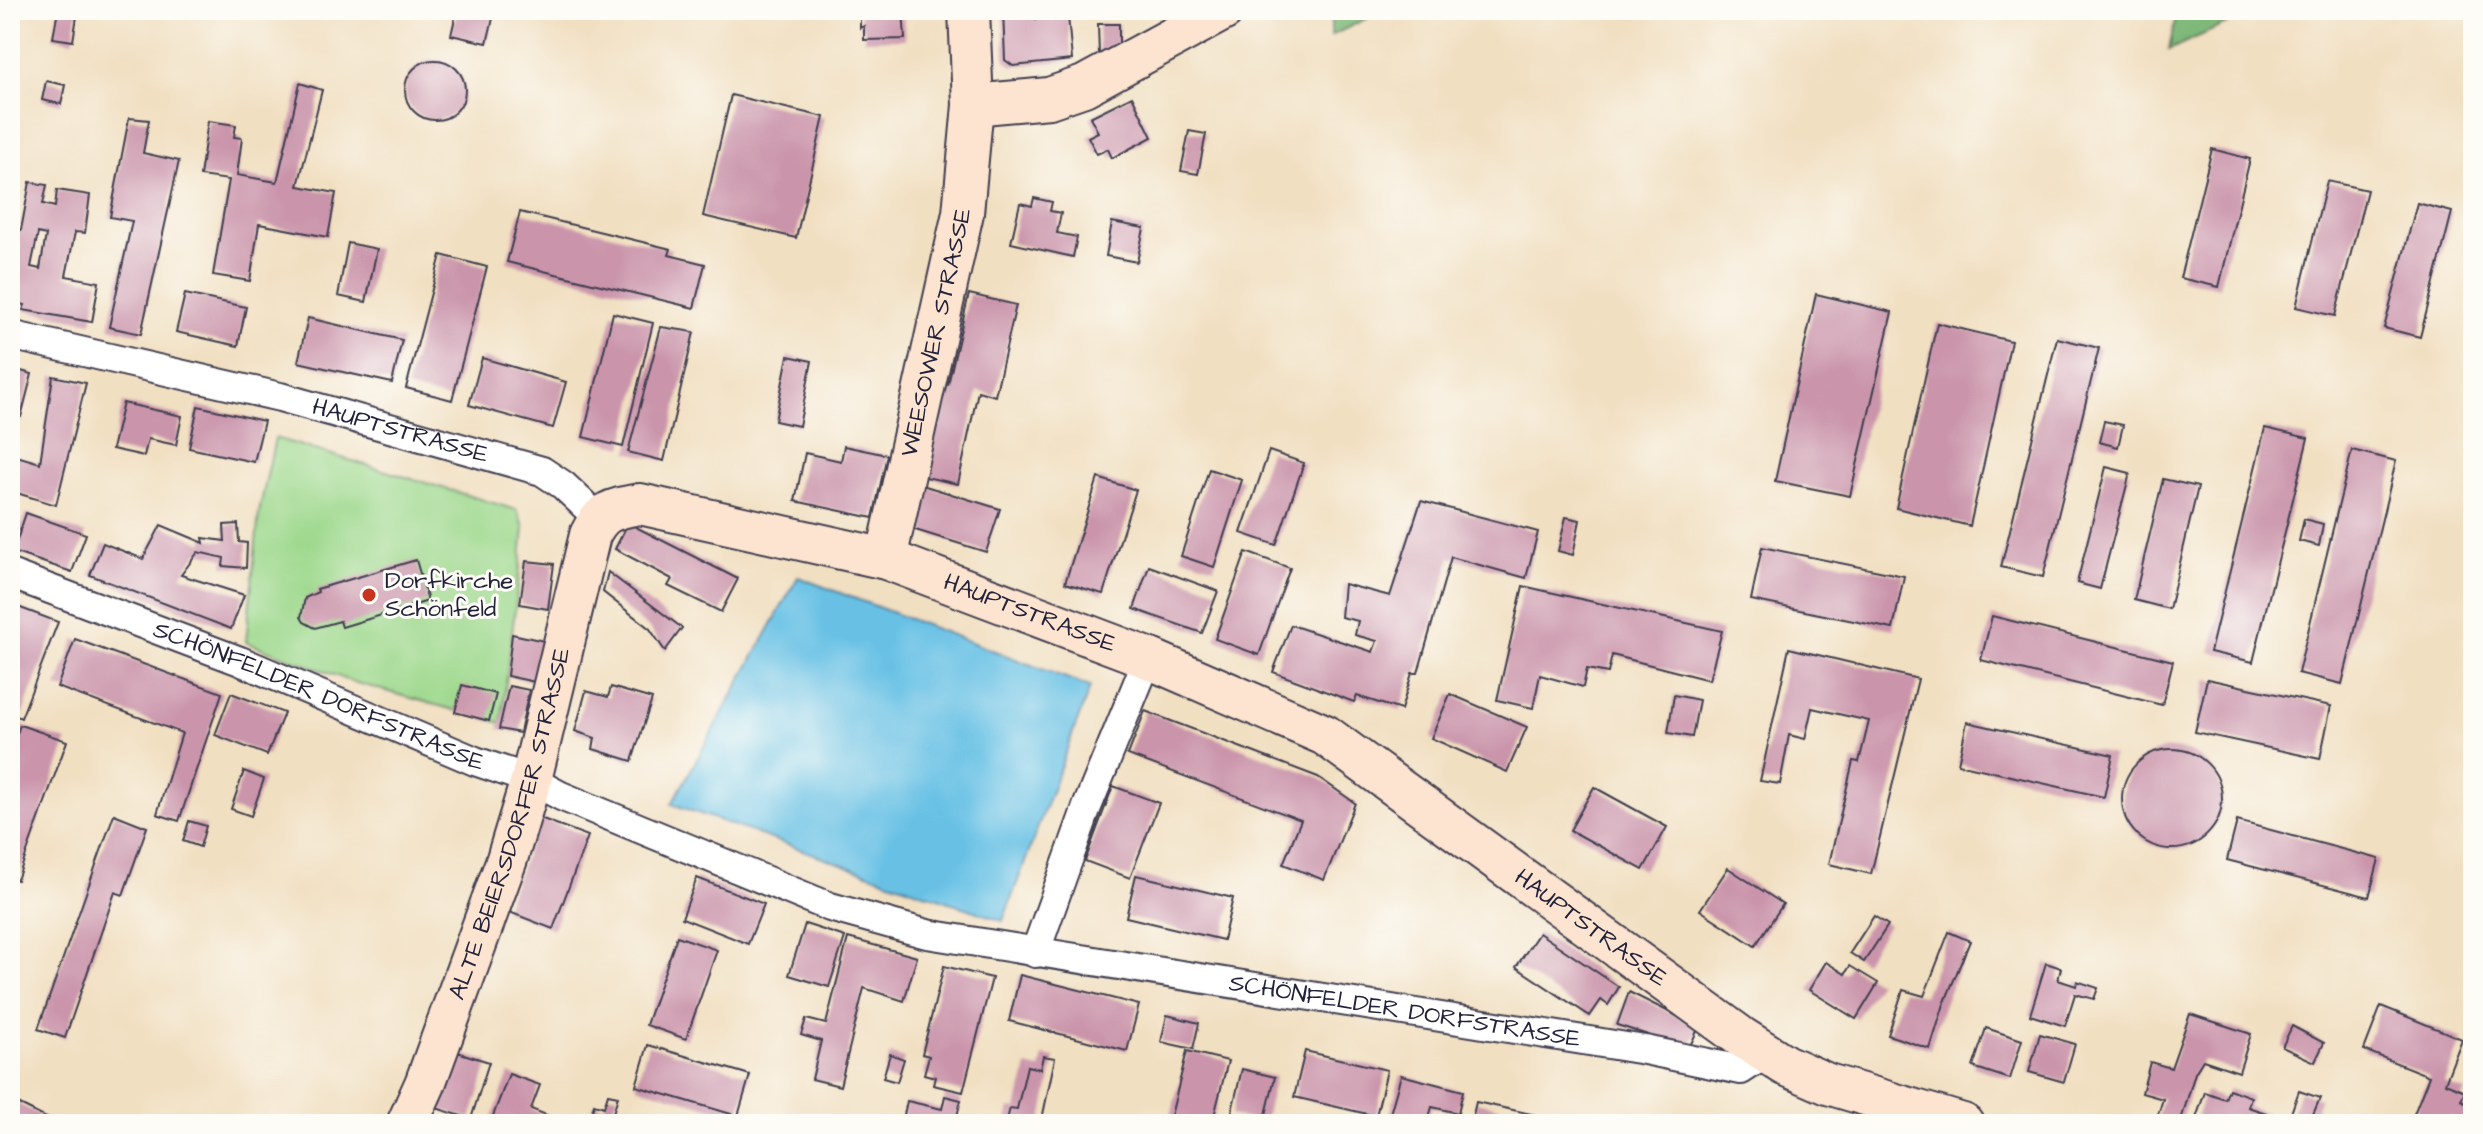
<svg xmlns="http://www.w3.org/2000/svg" width="2483" height="1134" font-family="'Architects Daughter',sans-serif">
<style>
.green{fill:#9dd88c;stroke:#607d64;stroke-width:2}
.forest{fill:#7eb878;stroke:#506d5a;stroke-width:2}
.water{fill:#68c1e5;stroke:#457290;stroke-width:2}
.building{fill:#ca95ab;fill-rule:evenodd}
.lines{fill:none;stroke-linecap:round;stroke-linejoin:round}
.street-casing{stroke:#413e4f;stroke-width:32}
.secondary-casing{stroke:#413e4f;stroke-width:44}
.street{stroke:#fff;stroke-width:28}
.secondary{stroke:#fde4d0;stroke-width:40}
.poi-dot{fill:#c8321e;stroke:#fdfcf7;stroke-width:3}
.labels{text-anchor:middle;dominant-baseline:central;stroke-width:6;stroke-linejoin:round;paint-order:stroke}
.street-label{font-size:24px;fill:#22223b;stroke:#fdfcf7}
.poi-label{font-size:24px;fill:#22223b;stroke:#fdfcf7;text-anchor:start}
</style>
<rect width="100%" height="100%" fill="#fdfcf7"/>
<filter id="ink" filterUnits="userSpaceOnUse"><feTurbulence type="fractalNoise" baseFrequency=".0125" numOctaves="2"/><feDisplacementMap in="SourceGraphic" scale="16" xChannelSelector="R" yChannelSelector="G"/><feConvolveMatrix kernelMatrix="1 2 1 2 8 2 1 2 1" color-interpolation-filters="sRGB"/></filter>
<filter id="wash" filterUnits="userSpaceOnUse"><feTurbulence type="fractalNoise" baseFrequency=".006" numOctaves="4" result="noise"/><feDisplacementMap in="SourceGraphic" scale="32" xChannelSelector="R" yChannelSelector="G"/><feGaussianBlur stdDeviation="1.8" result="paint"/><feColorMatrix in="noise" values="0 0 0 0 0 0 0 0 0 0 0 0 0 0 0 0 0 1.4 0 .05"/><feComposite in="paint" operator="in"/></filter>
<g filter="url(#wash)">
<rect width="100%" height="100%" fill="#f1dfc1"/>
<polygon class="green" points="275,438 517,510 524,527 521,560 501,723 353,682 246,642 259,513"/>
<g class="forest">
<polygon points="1331,10 1384,10 1331,36"/>
<polygon points="2177,10 2238,10 2237,19 2169,50"/>
</g>
<polygon class="water" points="798,577 1090,687 1003,921 672,804"/>
<g id="blocks">
<g class="building">
<polygon points="58,10 78,10 73,41 53,38"/>
<polygon points="457,10 495,10 487,43 451,35"/>
<polygon points="863,10 903,10 905,39 864,40 864,26 860,28 860,12"/>
<polygon points="1003,10 1041,10 1037,19 1068,16 1072,60 1013,66 1005,60"/>
<polygon points="1098,24 1119,24 1119,48 1099,56"/>
<circle cx="435" cy="90" r="30"/>
<polygon points="46,81 65,85 61,104 42,100"/>
<polygon points="300,83 322,90 298,186 336,193 328,237 259,224 250,281 213,275 229,180 200,176 208,121 236,125 234,137 242,138 237,175 277,182"/>
<polygon points="731,95 824,117 796,238 703,216"/>
<polygon points="1132,96 1152,137 1112,158 1108,149 1097,154 1088,137 1098,132 1090,117"/>
<polygon points="129,118 149,120 143,153 179,161 141,334 109,327 132,221 110,217"/>
<polygon points="1189,131 1206,134 1198,174 1181,171"/>
<polygon points="2212,149 2250,159 2219,287 2180,278"/>
<polygon points="2327,181 2367,190 2335,316 2296,307"/>
<path d="M30,182L47,185L43,204L55,207L57,190L90,195L85,233L75,232L66,276L99,282L92,322L23,310L25,305L10,302L20,244L12,243L14,229L21,230ZM38,233L46,235L40,269L31,267Z"/>
<polygon points="1034,198 1052,202 1050,211 1061,213 1057,233 1077,237 1073,257 1011,243 1020,203 1032,206"/>
<polygon points="2417,203 2452,212 2420,337 2384,328"/>
<polygon points="520,212 671,249 669,255 705,264 694,308 507,262"/>
<polygon points="1112,222 1144,228 1137,262 1106,256"/>
<polygon points="348,243 377,249 366,302 338,296"/>
<polygon points="441,255 487,267 452,400 406,388"/>
<polygon points="185,294 246,307 238,346 176,332"/>
<polygon points="969,294 1016,305 995,396 978,391 958,484 921,476 941,384 948,385"/>
<polygon points="1816,294 1892,312 1850,496 1775,481"/>
<polygon points="613,313 653,323 623,447 583,437"/>
<polygon points="308,318 402,340 392,383 298,362"/>
<polygon points="1937,323 2011,341 1970,526 1896,508"/>
<polygon points="661,327 694,332 664,461 628,452"/>
<polygon points="2057,338 2099,348 2043,577 2001,567"/>
<polygon points="788,356 812,361 799,426 775,421"/>
<polygon points="482,358 566,382 553,428 469,405"/>
<polygon points="10,368 32,374 21,417 10,414"/>
<polygon points="53,376 86,383 56,505 10,491 10,454 40,463"/>
<polygon points="123,403 182,416 176,445 148,439 144,456 112,449"/>
<polygon points="198,406 264,421 254,462 189,448"/>
<polygon points="2104,421 2123,425 2118,447 2099,442"/>
<polygon points="2265,428 2308,438 2253,662 2210,652"/>
<polygon points="844,446 887,455 873,518 795,501 805,453 841,461"/>
<polygon points="2352,450 2396,461 2342,684 2298,673"/>
<polygon points="1269,451 1304,463 1276,545 1241,533"/>
<polygon points="2106,467 2130,473 2100,589 2077,583"/>
<polygon points="1209,469 1242,480 1214,567 1181,556"/>
<polygon points="1098,478 1136,490 1103,594 1065,583"/>
<polygon points="2163,479 2198,487 2169,609 2134,600"/>
<polygon points="922,485 1000,509 986,552 909,528"/>
<polygon points="1421,501 1538,532 1526,578 1451,557 1418,673 1412,673 1401,710 1357,696 1354,702 1273,672 1291,625 1373,652 1377,641 1355,635 1358,621 1341,617 1344,584 1390,596"/>
<polygon points="26,513 86,534 72,572 13,552"/>
<polygon points="1566,517 1580,520 1573,555 1558,551"/>
<polygon points="2304,519 2323,524 2319,546 2299,541"/>
<polygon points="628,523 738,579 721,612 668,586 672,579 615,549"/>
<polygon points="238,524 239,542 247,543 246,568 223,566 224,558 198,552 181,575 244,595 231,629 90,575 103,543 143,559 161,525 204,543 203,538 225,541 224,525"/>
<polygon points="1762,547 1904,576 1893,629 1751,600"/>
<polygon points="1246,552 1290,568 1259,655 1215,639"/>
<polygon points="416,560 428,601 342,627 340,621 315,628 304,622 301,617 305,598 318,592 317,589"/>
<polygon points="526,561 554,564 548,609 520,604"/>
<polygon points="1149,566 1218,591 1202,633 1134,609"/>
<polygon points="608,572 682,628 665,651 650,629 603,592"/>
<polygon points="1523,586 1722,631 1709,680 1612,655 1608,673 1587,669 1583,687 1540,675 1533,708 1497,700"/>
<polygon points="10,604 58,622 21,718 10,713"/>
<polygon points="1992,616 2173,661 2162,705 1981,660"/>
<polygon points="512,634 544,641 535,682 507,676"/>
<polygon points="75,639 222,693 179,821 157,814 182,733 57,687"/>
<polygon points="1789,648 1918,679 1871,874 1829,864 1853,761 1859,762 1869,721 1812,708 1805,739 1789,735 1780,784 1760,781"/>
<polygon points="2207,679 2331,706 2320,759 2195,732"/>
<polygon points="462,685 496,694 489,721 455,712"/>
<polygon points="509,686 529,690 520,733 499,729"/>
<polygon points="611,687 652,699 632,761 593,749 595,738 575,731 586,691 608,697"/>
<polygon points="231,693 284,713 267,755 215,735"/>
<polygon points="1450,694 1527,727 1507,772 1431,738"/>
<polygon points="1674,695 1699,700 1692,737 1668,733"/>
<polygon points="1145,711 1318,777 1355,803 1324,880 1283,864 1301,820 1128,755"/>
<polygon points="1967,722 2113,755 2104,797 1958,764"/>
<polygon points="20,725 67,741 17,880 10,877 10,753"/>
<circle cx="2172" cy="799" r="50"/>
<polygon points="244,771 264,779 251,816 231,809"/>
<polygon points="1113,786 1159,803 1130,878 1085,861"/>
<polygon points="1594,787 1667,827 1643,870 1570,830"/>
<polygon points="114,814 147,827 123,895 115,892 65,1038 38,1029"/>
<polygon points="540,818 588,836 553,929 504,910"/>
<polygon points="189,821 206,826 200,847 183,841"/>
<polygon points="2237,821 2379,859 2369,897 2227,860"/>
<polygon points="1728,868 1783,904 1755,946 1700,910"/>
<polygon points="1136,875 1233,898 1223,940 1126,917"/>
<polygon points="697,878 764,904 748,944 682,918"/>
<polygon points="1874,916 1888,925 1864,962 1850,953"/>
<polygon points="805,924 845,937 829,987 789,975"/>
<polygon points="1949,932 1970,941 1944,1004 1930,1049 1888,1035 1903,990 1924,996"/>
<polygon points="1539,933 1619,987 1608,1005 1601,1000 1590,1016 1516,967"/>
<polygon points="677,936 717,950 686,1039 646,1025"/>
<polygon points="848,938 917,957 904,1001 864,988 840,1086 812,1079 821,1041 801,1035 806,1019 826,1024"/>
<polygon points="1826,962 1845,974 1850,966 1878,983 1856,1019 1809,990"/>
<polygon points="2046,963 2061,968 2058,980 2076,986 2077,981 2098,988 2094,999 2075,994 2065,1026 2030,1015"/>
<polygon points="944,966 992,978 963,1092 933,1085 935,1077 924,1074 929,1056 922,1054"/>
<polygon points="1020,975 1139,1005 1127,1051 1009,1021"/>
<polygon points="1629,992 1699,1027 1689,1048 1617,1025"/>
<polygon points="2381,1006 2462,1039 2445,1083 2465,1091 2461,1100 2473,1106 2471,1124 2450,1117 2447,1124 2410,1124 2429,1076 2364,1050"/>
<polygon points="2190,1014 2251,1034 2239,1072 2203,1060 2195,1073 2180,1124 2155,1124 2163,1099 2142,1093 2150,1062 2171,1068"/>
<polygon points="1167,1015 1199,1023 1193,1049 1161,1042"/>
<polygon points="2292,1026 2324,1043 2315,1062 2282,1047"/>
<polygon points="1986,1028 2022,1040 2010,1079 1973,1067"/>
<polygon points="2040,1034 2075,1044 2064,1082 2029,1072"/>
<polygon points="648,1045 750,1075 738,1116 636,1086"/>
<polygon points="454,1051 489,1062 471,1119 436,1108"/>
<polygon points="1187,1051 1228,1061 1212,1124 1169,1124"/>
<polygon points="1305,1051 1387,1070 1376,1116 1294,1097"/>
<polygon points="890,1054 904,1059 897,1082 883,1078"/>
<polygon points="1043,1056 1055,1058 1041,1124 1006,1124 1010,1108 1017,1109 1027,1066 1040,1069"/>
<polygon points="1242,1069 1275,1077 1264,1123 1231,1115"/>
<polygon points="509,1074 540,1085 531,1109 569,1124 490,1124"/>
<polygon points="1401,1075 1463,1091 1458,1113 1432,1107 1427,1124 1398,1124 1388,1121"/>
<polygon points="2229,1089 2251,1097 2248,1107 2266,1113 2263,1124 2194,1124 2205,1092 2225,1099"/>
<polygon points="2299,1091 2320,1098 2309,1124 2287,1124"/>
<polygon points="608,1094 618,1096 610,1124 588,1124 594,1104 604,1107"/>
<polygon points="945,1096 961,1100 955,1124 902,1124 907,1101 942,1109"/>
<polygon points="10,1100 58,1124 10,1124"/>
<polygon points="1476,1102 1536,1115 1535,1118 1558,1124 1471,1124"/>
</g>
</g>
</g>
<g filter="url(#ink)">
<use href="#blocks" fill-opacity="0" stroke="#413e4f" stroke-width="2"/>
<g class="lines">
<g class="street-casing">
<g id="street">
<path id="s1" d="M10,335L280,397L542,471L563,485L598,518"/>
<path id="s2" d="M10,574L240,661L475,761L531,780L561,796L830,907L927,934L1645,1050L1741,1070L1767,1053"/>
<polyline points="1035,953 1087,807 1148,658"/>
</g>
</g>
<g class="secondary-casing">
<g id="secondary">
<polyline points="973,105 1049,98 1084,86 1224,10"/>
<path id="s3" d="M886,559L963,213L973,105L969,10"/>
<path id="s4" d="M407,1124L425,1084L507,859L531,780L590,535C602,510 613,509 640,504L886,559L1148,658L1325,735L1741,1037L1785,1065L1828,1084L1963,1124"/>
</g>
</g>
<use href="#street" class="street"/>
<use href="#secondary" class="secondary"/>
</g>
</g>
<circle class="poi-dot" cx="369" cy="595" r="8"/>
<g class="labels">
<g class="street-label">
<text stroke="none"><textPath href="#s3" startOffset="232">WEESOWER STRASSE</textPath></text>
<text stroke="none"><textPath href="#s1" startOffset="402">HAUPTSTRASSE</textPath></text>
<text stroke="none"><textPath href="#s4" startOffset="1086">HAUPTSTRASSE</textPath></text>
<text stroke="none"><textPath href="#s2" startOffset="332">SCHÖNFELDER DORFSTRASSE</textPath></text>
<text stroke="none"><textPath href="#s4" startOffset="318">ALTE BEIERSDORFER STRASSE</textPath></text>
<text stroke="none"><textPath href="#s4" startOffset="1734">HAUPTSTRASSE</textPath></text>
<text stroke="none"><textPath href="#s2" startOffset="1470">SCHÖNFELDER DORFSTRASSE</textPath></text>
</g>
<g class="poi-label">
<text x="385" y="581">Dorfkirche<tspan x="385" dy="28">Schönfeld</tspan></text>
</g>
</g>
<rect width="2483" height="1134" fill="none" stroke="#fdfcf7" stroke-width="40"/>
</svg>
